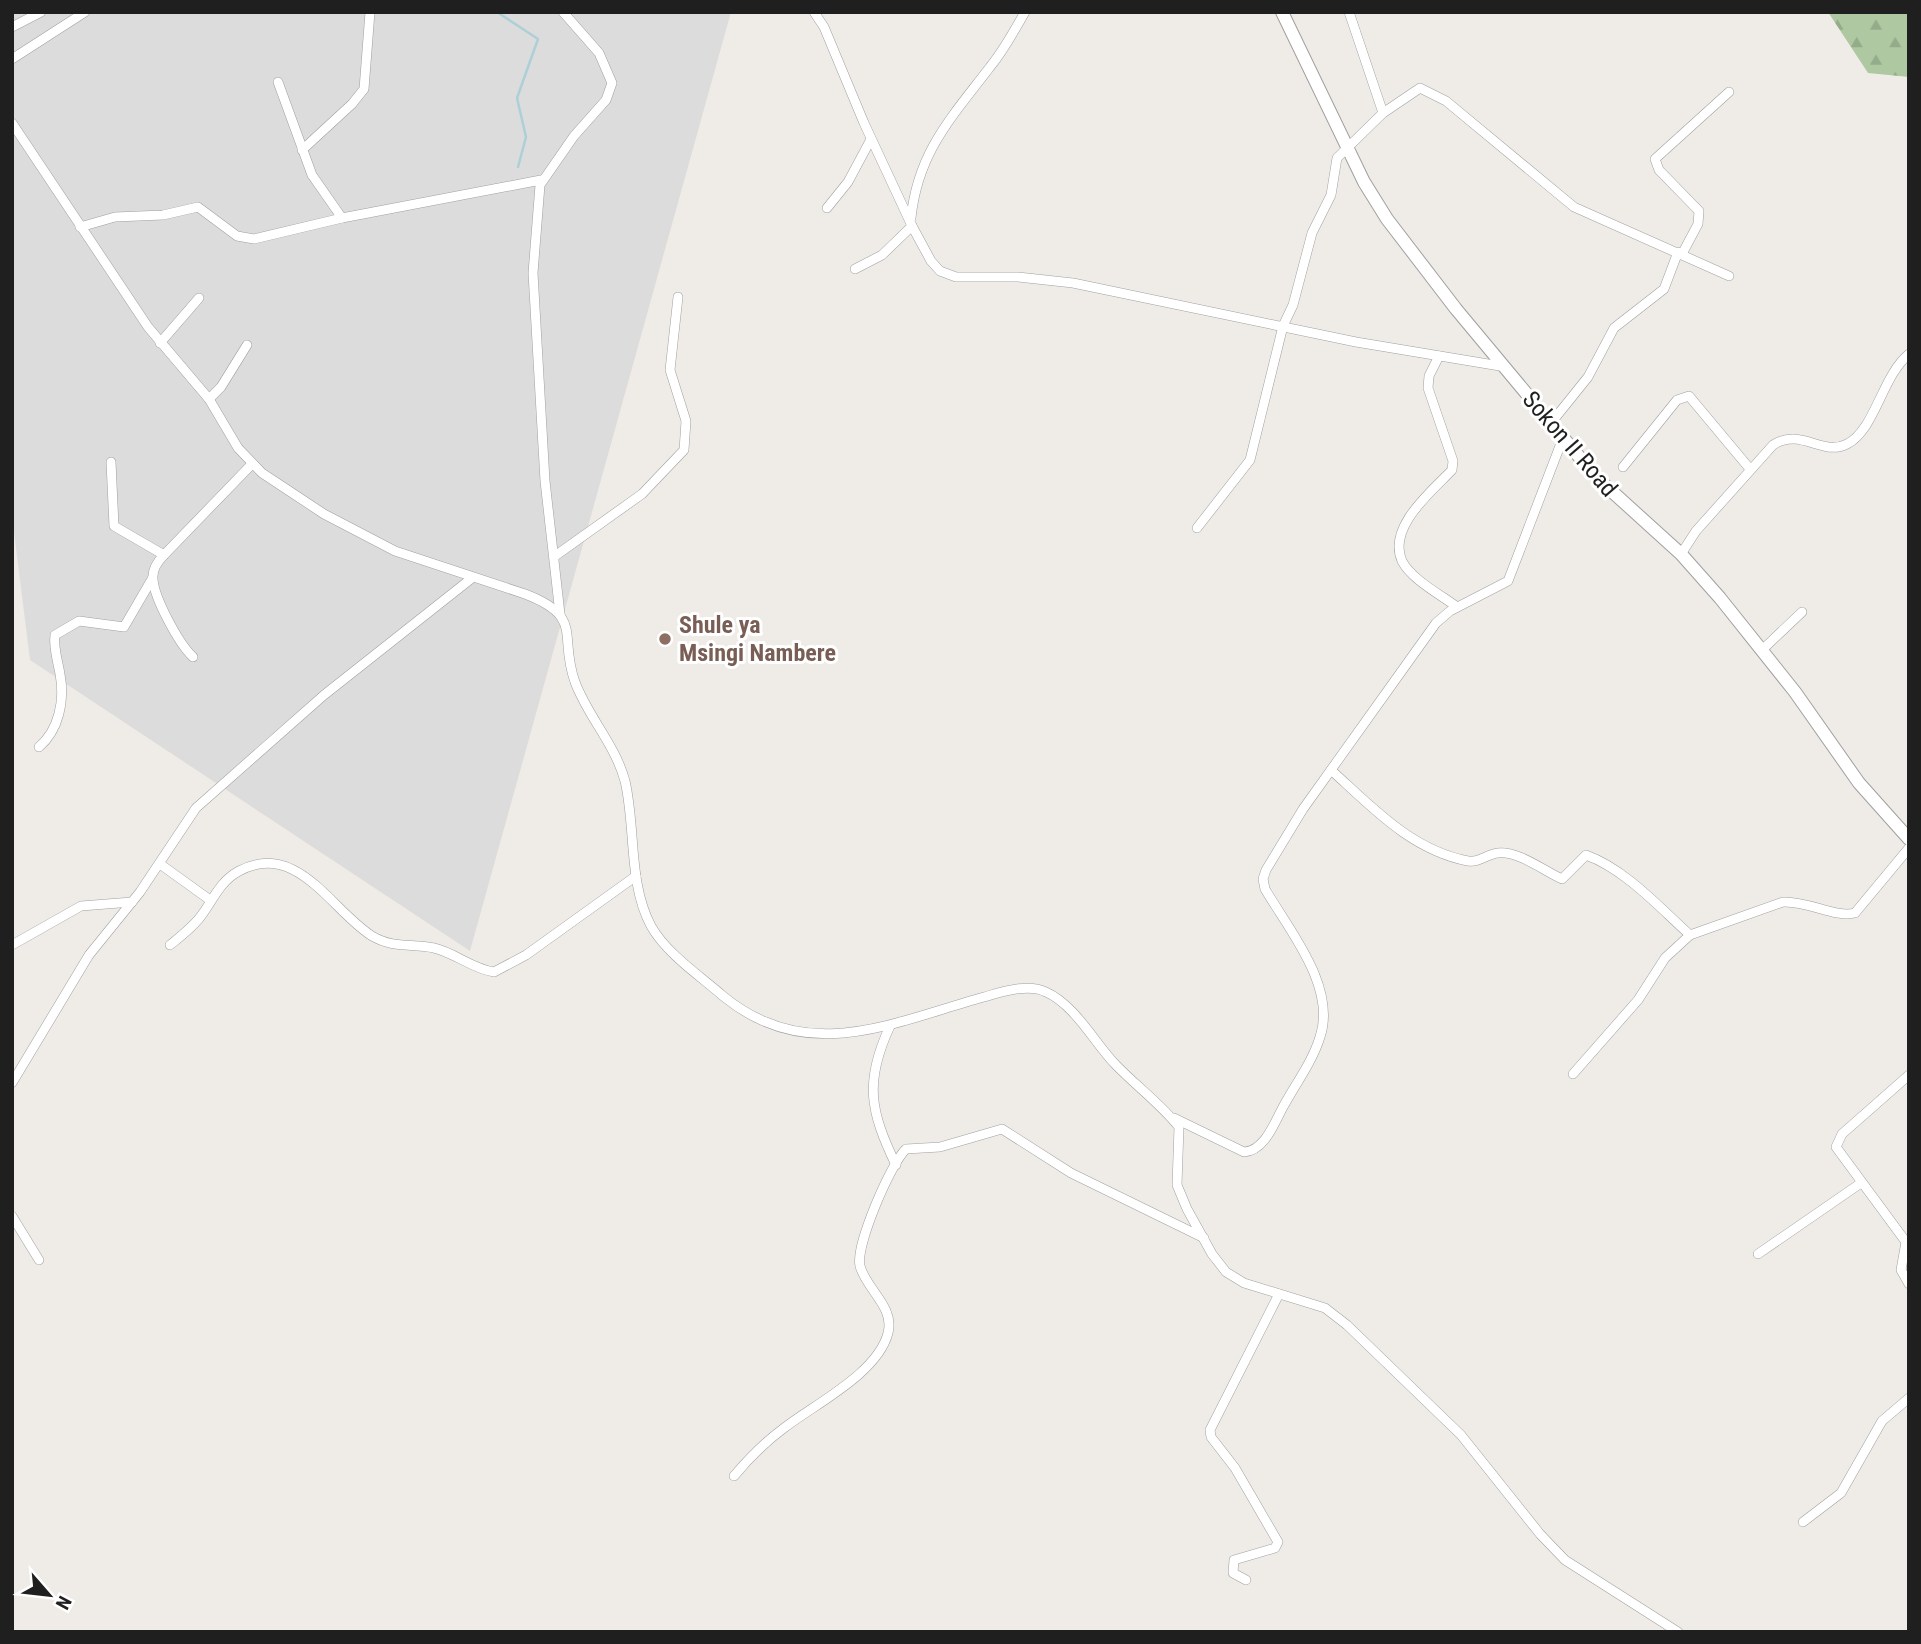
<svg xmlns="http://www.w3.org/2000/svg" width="1921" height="1644" font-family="'Roboto Condensed',sans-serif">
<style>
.residential{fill:#dddcdc}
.forest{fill:url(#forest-firs)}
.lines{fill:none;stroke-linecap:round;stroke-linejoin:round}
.stream{stroke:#adcfd7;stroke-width:2.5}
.minor-casing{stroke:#a0a0a0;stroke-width:10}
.tertiary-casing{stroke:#a0a0a0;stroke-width:14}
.minor{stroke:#fff;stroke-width:9}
.tertiary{stroke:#fff;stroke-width:12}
.education-dot{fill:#8d6e63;stroke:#fff;stroke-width:2.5}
.labels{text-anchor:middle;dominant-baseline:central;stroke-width:6;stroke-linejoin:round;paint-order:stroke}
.street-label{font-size:24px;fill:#1f1f1f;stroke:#fff}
.education-label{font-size:24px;font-weight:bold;fill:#785e54;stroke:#fff;text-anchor:start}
</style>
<defs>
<pattern id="forest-firs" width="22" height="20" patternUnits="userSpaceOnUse" patternTransform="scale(1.75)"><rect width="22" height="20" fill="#aec9a1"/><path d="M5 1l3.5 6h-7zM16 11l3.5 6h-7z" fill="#95ac8a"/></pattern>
</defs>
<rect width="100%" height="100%" fill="#efece7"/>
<polygon class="residential" points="12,12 731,12 470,951 30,660 12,516"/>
<polygon class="forest" points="1828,12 1909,12 1909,77 1868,73"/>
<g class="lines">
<polyline class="stream" points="497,12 538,39 517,98 526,137 518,167"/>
<g class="minor-casing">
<g id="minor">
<polyline points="814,12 824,27 864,123 912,226 931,261 940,271 956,277 1018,277 1073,283 1356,342 1500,366"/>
<polyline points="1349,12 1383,113"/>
<polyline points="12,27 41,12"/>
<polyline points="12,59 85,12"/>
<polyline points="278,82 312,175 342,218"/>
<path d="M12,123L148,327L209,399L238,448L262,473L324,514L395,551L525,594C585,617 558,635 575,682C588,717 615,744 625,781C636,828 628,883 651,926C666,953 700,976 723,996C808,1066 893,1022 984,997C1002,992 1028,983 1046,992C1075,1005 1094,1042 1115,1064C1136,1086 1161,1104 1179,1127L1177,1185L1187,1209L1212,1254L1226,1272L1244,1283L1325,1308L1347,1325L1461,1435L1540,1534L1565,1560L1678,1632"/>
<polyline points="302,150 352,104 364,89 370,12"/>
<polyline points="827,208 848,182 871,139"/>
<path d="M911,218C918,152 951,118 990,67C1004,50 1014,31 1025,12"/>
<polyline points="80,227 115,217 163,215 198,207 237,236 254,239 342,218 541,180"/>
<polyline points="1682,254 1698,224 1699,211 1659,170 1655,159 1729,92"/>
<polyline points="855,269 882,255 912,226"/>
<polyline points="160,343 199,298"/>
<path d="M1439,356L1429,376L1428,388L1453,461L1452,470C1432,491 1387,527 1402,561C1411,579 1441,595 1457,607"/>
<polyline points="209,399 221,387 247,345"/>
<polyline points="1551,423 1588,377 1614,328 1664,289 1678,252"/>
<polyline points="111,462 114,526 164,555"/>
<polyline points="1623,467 1677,400 1689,396 1750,469"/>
<polyline points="1197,528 1250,460 1283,326 1293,305 1312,233 1331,195 1337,158 1383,113 1420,88 1446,101 1574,207 1729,276"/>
<path d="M1681,554L1696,531L1773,445C1801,427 1822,457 1847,444C1875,430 1882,376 1909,354"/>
<polyline points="555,556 642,494 684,450 686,421 670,370 678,297"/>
<polyline points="560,614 545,481 533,273 540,185 574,136 606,100 612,83 599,53 563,12"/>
<polyline points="1762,650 1802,612"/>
<path d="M193,657C179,644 154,598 153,579C152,570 158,561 164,555L252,464"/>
<path d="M39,747C59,730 65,700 60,674C58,662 53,647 55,635L79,621L124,627L152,579"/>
<path d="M1331,770C1372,807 1411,850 1468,861C1479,863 1487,854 1498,853C1519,851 1544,871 1562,879L1586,855C1625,869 1660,908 1690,935"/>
<polyline points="160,864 210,900"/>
<polyline points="12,945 81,906 132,902"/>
<path d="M170,945C181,936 193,927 201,916C214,899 219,882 239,871C297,840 331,910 372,936C394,949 412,943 434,948C455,953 473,969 494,972L526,955L636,876"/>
<path d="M890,1026C864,1082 870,1111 896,1165"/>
<path d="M1573,1074L1638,1000L1665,958L1690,935L1783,902C1809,901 1835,918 1855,913L1909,848"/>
<polyline points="1909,1075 1842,1134 1836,1147 1906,1242 1901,1270 1909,1284"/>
<polyline points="12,1083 89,955 140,892 196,808 324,695 472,578"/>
<path d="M1174,1118L1244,1152C1264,1151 1274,1124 1282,1109C1294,1086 1312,1063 1320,1037C1337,987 1289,930 1265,889L1263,879L1266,870L1303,809L1436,623L1450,611L1508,581L1563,438"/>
<polyline points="12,1216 39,1260"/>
<polyline points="1758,1254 1861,1183"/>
<path d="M734,1476C749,1458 765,1442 784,1428C815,1404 878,1373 888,1333C895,1307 866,1289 860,1266C855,1246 891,1163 906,1149L940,1147L1002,1129L1071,1173L1204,1238"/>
<polyline points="1803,1522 1841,1493 1882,1421 1909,1398"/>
<polyline points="1246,1580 1233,1573 1234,1560 1275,1548 1278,1542 1235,1468 1211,1437 1210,1430 1279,1294"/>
</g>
</g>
<g class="tertiary-casing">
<polyline id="tertiary" points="1282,12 1364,182 1387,219 1456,309 1596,477 1681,554 1720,598 1795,692 1859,783 1909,839"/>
</g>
<use href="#minor" class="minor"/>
<use href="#tertiary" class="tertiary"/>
</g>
<circle class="education-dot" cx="665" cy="639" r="7"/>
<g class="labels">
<g class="street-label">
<text transform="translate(1570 444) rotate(49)">Sokon II Road</text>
</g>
<g class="education-label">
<text x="679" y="625">Shule ya<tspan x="679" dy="28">Msingi Nambere</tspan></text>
</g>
</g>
<rect width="1921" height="1644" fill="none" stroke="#1f1f1f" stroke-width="28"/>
<g transform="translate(49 1595) rotate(118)" stroke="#ffffff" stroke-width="5" paint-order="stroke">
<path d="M0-5L12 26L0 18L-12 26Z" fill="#1f1f1f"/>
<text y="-10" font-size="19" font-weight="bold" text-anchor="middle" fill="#1f1f1f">N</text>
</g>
</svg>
